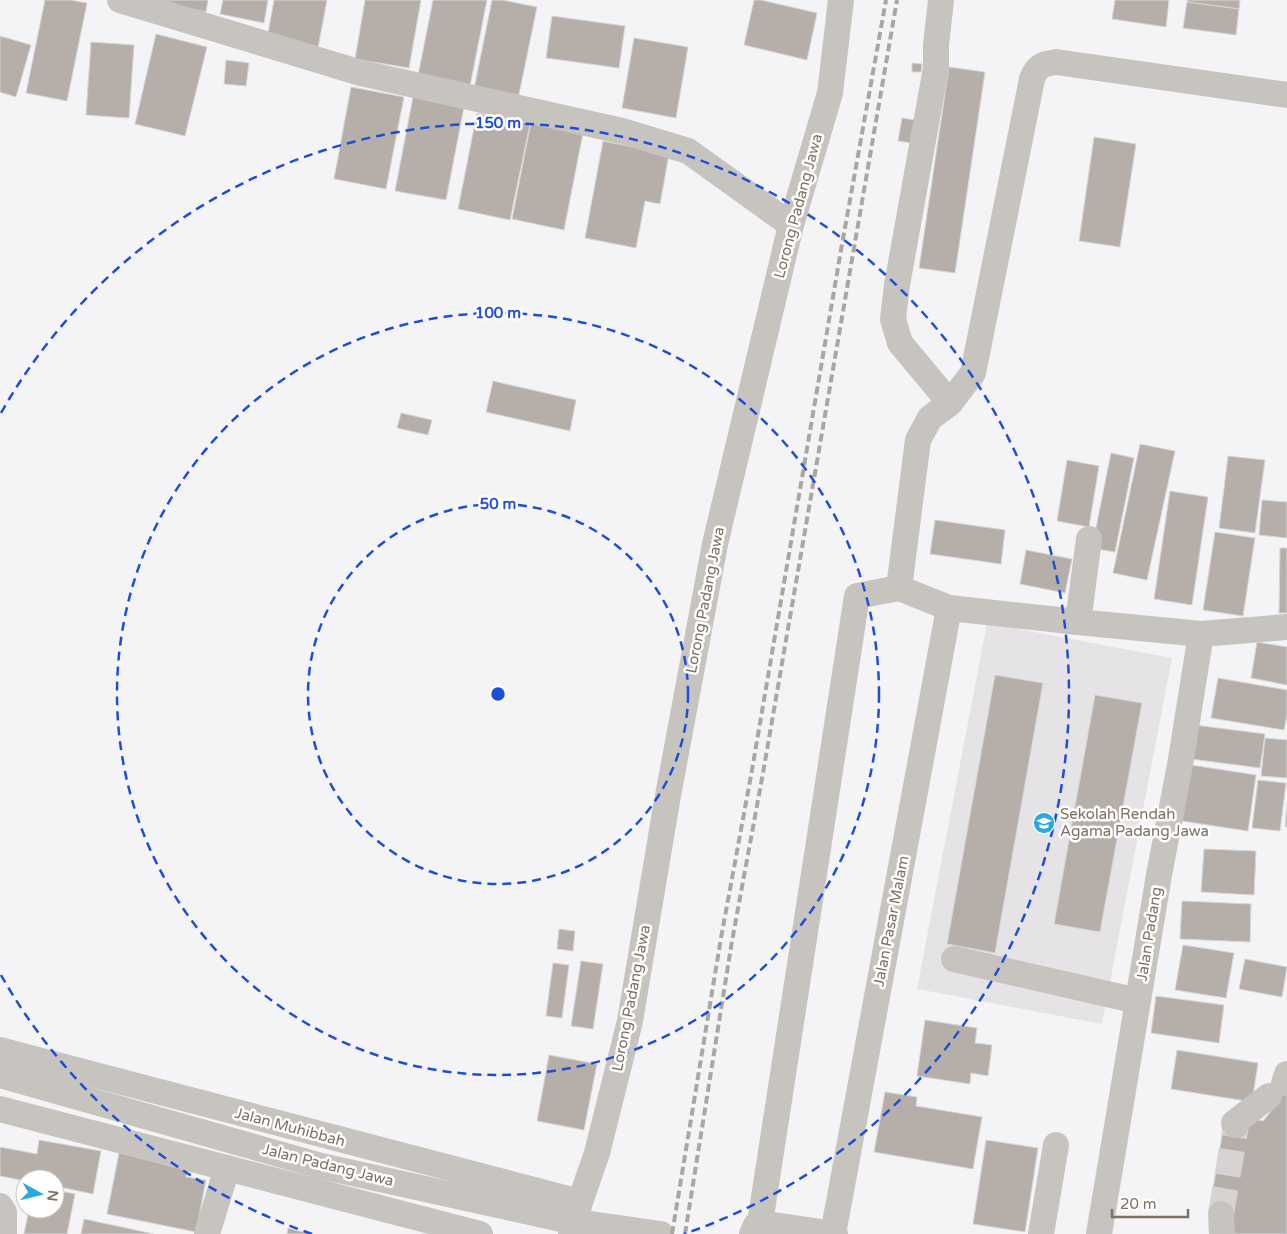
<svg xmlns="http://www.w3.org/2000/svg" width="1287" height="1234" font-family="'Varela Round',sans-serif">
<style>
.built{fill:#e5e3e5}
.building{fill:#b6afa9;stroke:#d6d6d8}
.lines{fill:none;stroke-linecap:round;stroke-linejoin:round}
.minor-tunnel{stroke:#d6d3d2;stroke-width:26;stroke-dasharray:26 13;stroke-linecap:butt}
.minor{stroke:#c7c4c0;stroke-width:26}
.rail{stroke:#aba69f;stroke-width:4;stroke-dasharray:8 4;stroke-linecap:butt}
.ring{fill:none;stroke:#1d4ed8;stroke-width:2.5;stroke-dasharray:9 6}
.labels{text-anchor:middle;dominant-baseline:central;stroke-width:5;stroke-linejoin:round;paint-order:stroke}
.street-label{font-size:15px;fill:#7e7162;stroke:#fff}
.poi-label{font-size:15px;fill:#7e7162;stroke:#fff;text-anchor:start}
.centre{fill:#1d4ed8;stroke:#fff;stroke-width:2.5}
.ring-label{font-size:15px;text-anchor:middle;font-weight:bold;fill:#1d4ed8;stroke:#fff;stroke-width:5;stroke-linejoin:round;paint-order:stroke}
</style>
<rect width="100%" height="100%" fill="#f4f4f7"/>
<polygon class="built" points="987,623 1172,658 1102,1024 917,989"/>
<g class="building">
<polygon points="45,0 70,0 87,3 67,101 26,93"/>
<polygon points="155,0 208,0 206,12 154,2"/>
<polygon points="223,0 268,0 264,23 220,14"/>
<polygon points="274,0 327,0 318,48 267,39"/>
<polygon points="365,0 421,0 409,68 355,59"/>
<polygon points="433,0 487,0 470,86 418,76"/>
<polygon points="492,0 502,0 537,7 518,99 474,89"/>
<polygon points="754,0 761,0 817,13 807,60 744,45"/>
<polygon points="1115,0 1169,0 1166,27 1112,19"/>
<polygon points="1187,0 1240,0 1239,9 1187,2"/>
<polygon points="1187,2 1239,9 1236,35 1183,28"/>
<polygon points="552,16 625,26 619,68 546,58"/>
<polygon points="156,34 207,47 185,136 135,124"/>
<polygon points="0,36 31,45 16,97 0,92"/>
<polygon points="634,38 688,47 676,118 622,108"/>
<polygon points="91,42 134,45 129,118 86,115"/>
<polygon points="226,60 249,63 246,86 224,84"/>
<polygon points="912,63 922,64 921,72 912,72"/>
<polygon points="949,67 985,72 955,273 919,268"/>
<polygon points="351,87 404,97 386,189 334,179"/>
<polygon points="413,97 464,107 446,200 395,191"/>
<polygon points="477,113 530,124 510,220 458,209"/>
<polygon points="902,118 915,120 912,143 898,141"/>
<polygon points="531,122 583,133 564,230 512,219"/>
<polygon points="1094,137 1136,144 1120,247 1079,241"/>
<polygon points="603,141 669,154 660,204 645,201 636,248 585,238"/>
<polygon points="493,381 576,400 570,431 486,412"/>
<polygon points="401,413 432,420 428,435 397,428"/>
<polygon points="1140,444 1175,451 1147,580 1113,573"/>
<polygon points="1111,453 1134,458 1115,552 1092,548"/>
<polygon points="1228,456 1265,460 1255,533 1219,528"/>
<polygon points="1067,460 1099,466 1089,527 1057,521"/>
<polygon points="1170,491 1208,497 1192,605 1154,599"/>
<polygon points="1262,500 1287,502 1287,538 1259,535"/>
<polygon points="935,520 1005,530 1001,564 930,554"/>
<polygon points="1215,532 1255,538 1243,616 1203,610"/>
<polygon points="1280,548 1287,548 1287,613 1279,613"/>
<polygon points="1026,550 1072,559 1065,593 1020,584"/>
<polygon points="1257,642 1287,647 1287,685 1251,678"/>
<polygon points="995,675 1043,683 995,953 947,944"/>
<polygon points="1218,678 1287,690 1287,715 1284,730 1211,718"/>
<polygon points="1095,695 1142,703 1100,932 1054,924"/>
<polygon points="1195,725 1265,734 1260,768 1191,759"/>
<polygon points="1265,738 1287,740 1287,778 1261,776"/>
<polygon points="1191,765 1256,775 1248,831 1182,821"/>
<polygon points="1258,780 1286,783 1280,831 1252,828"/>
<polygon points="1287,803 1287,827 1285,827"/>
<polygon points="1204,849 1256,851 1254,895 1201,892"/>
<polygon points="1182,901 1251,904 1250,942 1180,939"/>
<polygon points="559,929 575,931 573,951 557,949"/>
<polygon points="1183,945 1234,953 1226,998 1175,990"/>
<polygon points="1245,959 1287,967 1282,997 1239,989"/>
<polygon points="581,961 603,964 593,1029 571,1026"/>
<polygon points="553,963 569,965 562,1018 546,1016"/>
<polygon points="1156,996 1224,1005 1219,1043 1151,1033"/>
<polygon points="925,1020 977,1028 975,1043 992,1045 988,1076 971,1073 970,1084 917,1076"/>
<polygon points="1177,1050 1258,1063 1252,1102 1171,1089"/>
<polygon points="549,1055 597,1064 584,1130 537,1121"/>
<polygon points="1272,1081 1287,1084 1287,1234 1231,1234 1209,1212 1224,1124 1248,1118 1263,1121 1276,1105 1267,1104"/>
<polygon points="885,1092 917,1097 916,1106 982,1117 973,1169 874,1152"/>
<polygon points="39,1140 101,1151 93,1194 55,1186 55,1179 25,1179 25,1181 0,1176 0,1147 37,1154"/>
<polygon points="986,1140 1038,1148 1025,1232 973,1224"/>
<polygon points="119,1153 188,1167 186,1177 206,1180 196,1232 107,1214"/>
<polygon points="55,1190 75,1194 67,1234 24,1234 29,1209 55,1209"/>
<polygon points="84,1219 154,1234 81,1234"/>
<polygon points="288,1228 310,1234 287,1234"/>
</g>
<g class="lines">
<polyline class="minor-tunnel" points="1221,1214 1236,1125"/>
<g class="minor">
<polyline points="120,0 361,73 622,131 688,151 791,225"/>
<polyline points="941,0 936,45 936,68 897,285 893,319 900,343 950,403"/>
<path d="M1287,95L1056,62C1042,64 1037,66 1032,79L973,373L950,403L930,418L918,440L899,588L949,608L1078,622L1201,634L1287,627"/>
<polyline points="1078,622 1089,539"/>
<polyline points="954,959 1138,1001"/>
<polyline points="0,1050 580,1202"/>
<polyline points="0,1075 321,1166 570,1221 661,1234"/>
<polyline points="1284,1083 1287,1074"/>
<polyline points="0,1109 480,1234"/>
<polyline points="1236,1125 1234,1123 1269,1096"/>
<polyline points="0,1206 4,1212 4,1234"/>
<polyline points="1221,1214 1222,1234"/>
<polyline points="760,1223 857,596 899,588"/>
<polyline points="207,1234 227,1168"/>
<polyline points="571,1234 580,1202 597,1153 630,1021 667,801 715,544 791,225 830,93 841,0"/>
<polyline points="752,1234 756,1225 760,1223 835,1234"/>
<polyline points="833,1234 949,608"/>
<polyline points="1041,1234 1056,1145"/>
<polyline points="1099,1234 1159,875 1180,765 1201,634"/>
</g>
<g class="rail">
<polyline points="672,1234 721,938 752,770 841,250 886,0"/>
<polyline points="685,1234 732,941 763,773 897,0"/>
</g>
</g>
<g class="ring">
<circle cx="498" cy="694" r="190"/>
<circle cx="498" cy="694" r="381"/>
<path d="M312 1234A571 571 0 0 1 1 975M1 413A571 571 0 1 1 684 1234"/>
</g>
<defs>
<g id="school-disc" transform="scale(1.125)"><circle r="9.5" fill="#2aa8e1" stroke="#fff"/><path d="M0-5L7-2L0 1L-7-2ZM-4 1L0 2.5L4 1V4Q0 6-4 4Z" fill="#fff"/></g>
</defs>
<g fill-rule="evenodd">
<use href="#school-disc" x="1044" y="823"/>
</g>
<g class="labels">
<g class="street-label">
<text transform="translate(798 206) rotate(-75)">Lorong Padang Jawa</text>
<text transform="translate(705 600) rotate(-79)">Lorong Padang Jawa</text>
<text transform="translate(891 921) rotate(-79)">Jalan Pasar Malam</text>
<text transform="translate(1149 934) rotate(-81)">Jalan Padang</text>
<text transform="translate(631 998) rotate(-79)">Lorong Padang Jawa</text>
<text transform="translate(290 1127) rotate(15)">Jalan Muhibbah</text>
<text transform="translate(328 1165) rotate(14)">Jalan Padang Jawa</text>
</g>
<g class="poi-label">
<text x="1060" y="814">Sekolah Rendah<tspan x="1060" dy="17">Agama Padang Jawa</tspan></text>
</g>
</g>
<circle cx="498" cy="694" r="8" class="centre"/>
<g class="ring-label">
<text x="498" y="128">150 m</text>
<text x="498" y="318">100 m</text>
<text x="498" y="509">50 m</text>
</g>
<g transform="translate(40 1194) rotate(98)"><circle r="24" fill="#ffffff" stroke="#cbc6c0"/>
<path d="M0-4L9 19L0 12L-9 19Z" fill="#2aa8e1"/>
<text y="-8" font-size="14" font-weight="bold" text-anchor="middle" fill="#7e7162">N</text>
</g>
<path d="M1112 1209v8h76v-8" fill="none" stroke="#7e7162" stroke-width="2.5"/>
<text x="1120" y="1209" font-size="15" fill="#7e7162" stroke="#ffffff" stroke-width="4" paint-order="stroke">20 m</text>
</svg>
